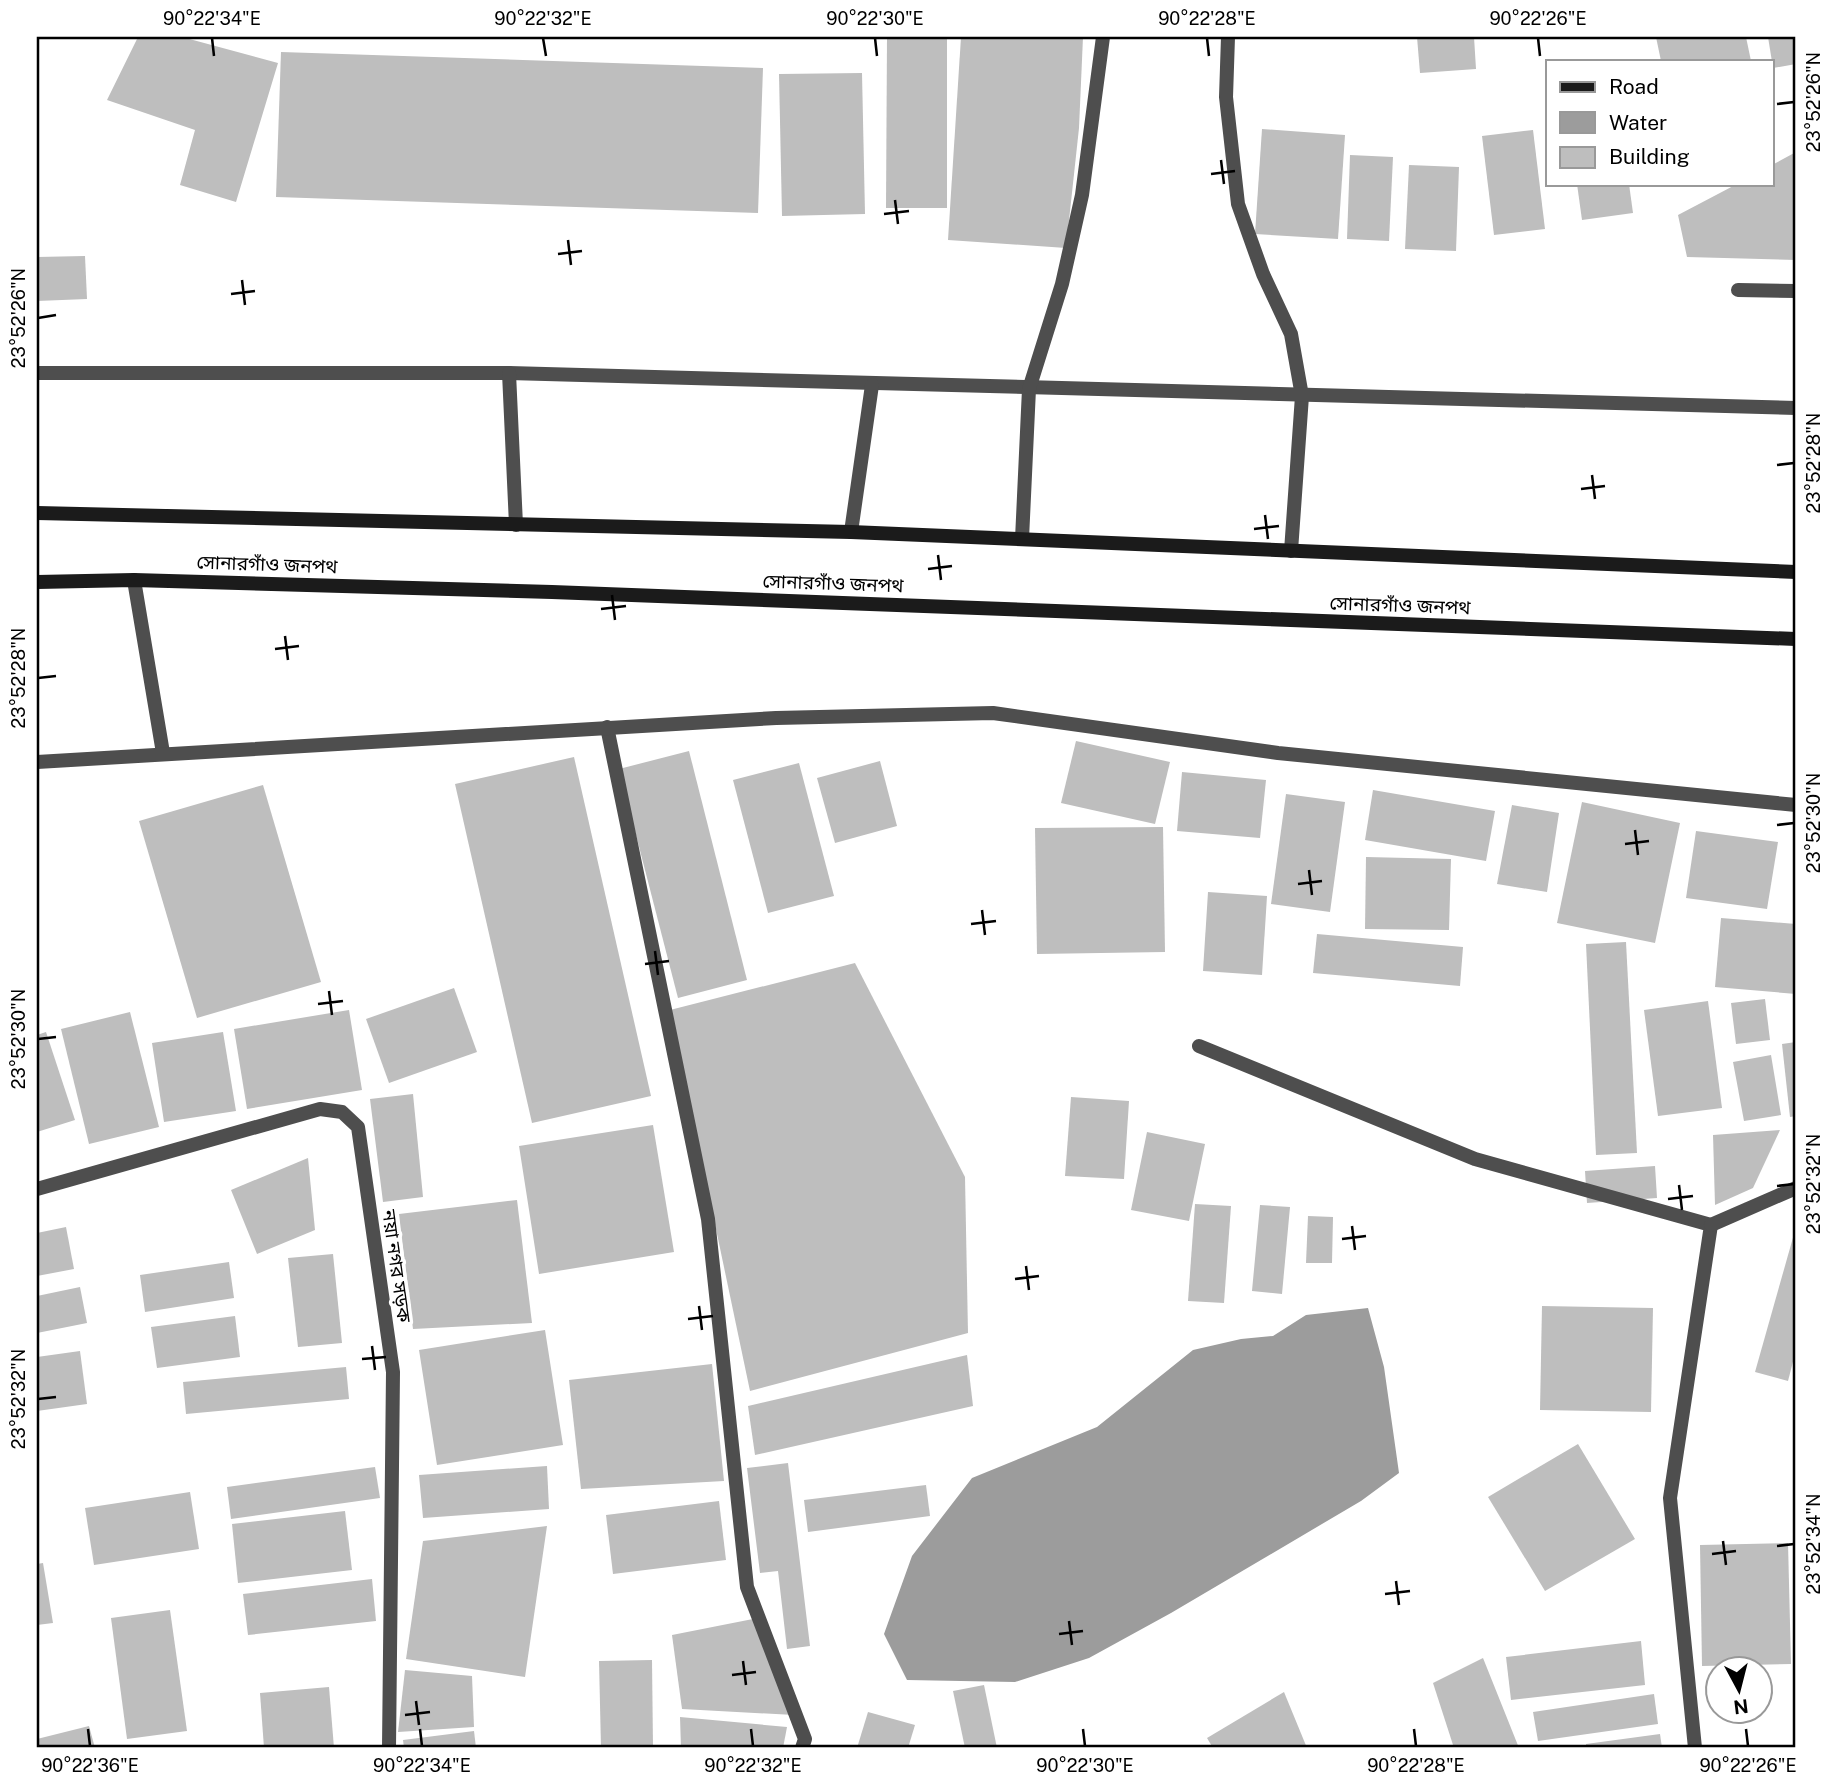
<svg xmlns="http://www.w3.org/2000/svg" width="1833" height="1785" font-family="'Public Sans','Noto Sans Bengali',sans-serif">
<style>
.water{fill:#9c9c9c}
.building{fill:#bebebe}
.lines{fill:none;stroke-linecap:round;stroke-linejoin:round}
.street{stroke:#4e4e4e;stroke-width:14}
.secondary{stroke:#1b1b1b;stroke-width:14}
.ticks{fill:none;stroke:#000;stroke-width:2.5}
.labels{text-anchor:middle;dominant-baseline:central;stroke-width:7;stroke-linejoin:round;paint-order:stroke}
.street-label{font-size:19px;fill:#000;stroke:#fff}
.neatline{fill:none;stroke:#000;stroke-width:2.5}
.ticks-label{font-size:18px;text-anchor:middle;fill:#000}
</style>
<rect width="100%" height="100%" fill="#fff"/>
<polygon class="water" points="1368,1308 1384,1367 1399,1473 1361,1501 1171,1613 1089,1658 1015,1682 907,1680 884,1634 912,1556 972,1478 1097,1427 1193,1350 1241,1339 1273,1336 1306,1315"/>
<g class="building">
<polygon points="138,37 182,37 278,63 236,202 180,185 195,130 107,100"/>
<polygon points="887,37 947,37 947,208 886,208"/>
<polygon points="961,37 1083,37 1079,128 1066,248 948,240"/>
<polygon points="1417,37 1474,37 1476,69 1420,73"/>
<polygon points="1656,37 1746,37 1751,61 1661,61"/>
<polygon points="1768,37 1796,37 1796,64 1773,68"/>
<polygon points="281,52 763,68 758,213 276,197"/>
<polygon points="862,73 865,214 782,216 779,74"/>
<polygon points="1262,129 1345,135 1338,239 1255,234"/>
<polygon points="1533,130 1545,229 1494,235 1482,136"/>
<polygon points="1796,152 1796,260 1687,257 1678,215 1737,184 1772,184 1772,165"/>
<polygon points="1350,155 1393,157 1389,241 1347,239"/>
<polygon points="1409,165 1459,167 1456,251 1405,249"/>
<polygon points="1577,184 1629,184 1633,213 1582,220"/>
<polygon points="85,256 87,299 37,301 37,257"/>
<polygon points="1076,741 1170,762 1155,824 1061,803"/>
<polygon points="689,751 747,980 678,998 619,769"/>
<polygon points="574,757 651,1096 532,1123 455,784"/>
<polygon points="880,761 897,826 835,843 817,778"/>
<polygon points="799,763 834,896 768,913 733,780"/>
<polygon points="1182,772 1266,780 1260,838 1177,831"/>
<polygon points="263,785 321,982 197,1018 139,821"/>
<polygon points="1373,790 1495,811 1486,861 1365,840"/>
<polygon points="1286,794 1345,802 1330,912 1271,904"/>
<polygon points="1582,802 1680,823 1655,943 1557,923"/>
<polygon points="1512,805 1559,813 1547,892 1497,884"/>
<polygon points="1163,827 1165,952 1037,954 1035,828"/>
<polygon points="1696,831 1778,842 1767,909 1686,898"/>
<polygon points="1366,857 1451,859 1449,930 1365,929"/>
<polygon points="1208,892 1267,896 1262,975 1203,971"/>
<polygon points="1721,918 1796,924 1796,994 1715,987"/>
<polygon points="1317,934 1463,947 1460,986 1313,973"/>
<polygon points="1626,942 1637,1153 1596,1155 1586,944"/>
<polygon points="855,963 965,1177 968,1333 750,1391 670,1010"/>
<polygon points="454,988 477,1052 389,1083 366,1019"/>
<polygon points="1765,999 1770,1040 1736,1044 1731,1003"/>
<polygon points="1708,1001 1722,1108 1658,1116 1644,1010"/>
<polygon points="349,1010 362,1090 247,1109 234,1029"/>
<polygon points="130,1012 159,1127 89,1144 61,1029"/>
<polygon points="46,1032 75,1120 37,1132 37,1035"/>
<polygon points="223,1032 236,1111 164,1122 152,1043"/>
<polygon points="1796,1042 1796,1116 1790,1117 1782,1044"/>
<polygon points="1771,1055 1781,1115 1744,1121 1733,1062"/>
<polygon points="413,1094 423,1197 383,1202 370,1099"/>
<polygon points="1071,1097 1129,1101 1124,1179 1065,1176"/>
<polygon points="653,1125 674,1252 539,1274 519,1146"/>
<polygon points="1780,1130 1753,1188 1715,1205 1713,1135"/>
<polygon points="1147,1132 1205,1144 1189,1221 1131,1210"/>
<polygon points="308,1158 315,1230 257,1254 231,1190"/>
<polygon points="1655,1166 1657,1198 1587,1203 1585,1171"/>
<polygon points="517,1200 532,1323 413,1329 399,1214"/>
<polygon points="1195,1204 1231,1206 1224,1303 1188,1301"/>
<polygon points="1260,1205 1290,1207 1282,1294 1252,1291"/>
<polygon points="1308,1216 1333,1217 1332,1263 1306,1263"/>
<polygon points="66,1227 74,1269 37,1276 37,1233"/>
<polygon points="1794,1234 1796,1235 1796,1350 1788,1381 1755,1372"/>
<polygon points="333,1254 342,1343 298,1347 288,1258"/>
<polygon points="229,1262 234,1298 145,1312 140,1275"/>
<polygon points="80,1287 87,1323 37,1333 37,1296"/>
<polygon points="1542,1306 1653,1308 1651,1412 1540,1410"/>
<polygon points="235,1316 240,1357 157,1368 151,1327"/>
<polygon points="545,1330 563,1445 437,1465 419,1350"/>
<polygon points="80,1351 87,1404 37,1411 37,1357"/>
<polygon points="967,1355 973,1406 755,1455 748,1406"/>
<polygon points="712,1364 724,1481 581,1489 569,1380"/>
<polygon points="346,1367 349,1399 186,1414 183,1382"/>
<polygon points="1578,1444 1635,1539 1545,1591 1488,1497"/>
<polygon points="788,1463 810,1646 787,1649 778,1571 760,1573 747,1468"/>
<polygon points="547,1466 549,1509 423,1518 419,1475"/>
<polygon points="375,1467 380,1498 231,1519 227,1487"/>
<polygon points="926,1485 930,1516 808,1532 804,1500"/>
<polygon points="190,1492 199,1549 94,1565 85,1508"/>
<polygon points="719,1501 726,1560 613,1574 606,1515"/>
<polygon points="345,1511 352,1570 238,1583 232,1524"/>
<polygon points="547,1526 525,1677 406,1659 423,1541"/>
<polygon points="1788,1543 1791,1664 1702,1666 1700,1545"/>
<polygon points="43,1563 53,1623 37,1625 37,1564"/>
<polygon points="372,1579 376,1621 248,1635 243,1594"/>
<polygon points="170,1610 187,1731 127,1739 111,1618"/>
<polygon points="758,1618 794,1715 682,1709 672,1635"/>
<polygon points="1641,1641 1645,1685 1511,1700 1506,1657"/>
<polygon points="1483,1658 1519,1748 1454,1748 1433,1683"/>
<polygon points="652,1660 653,1748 601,1748 599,1661"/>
<polygon points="405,1670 472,1676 474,1727 398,1732"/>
<polygon points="984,1685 997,1748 965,1748 953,1691"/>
<polygon points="329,1687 334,1748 264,1748 260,1693"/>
<polygon points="1284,1692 1307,1748 1213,1748 1207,1738"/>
<polygon points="1654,1694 1658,1724 1538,1741 1533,1712"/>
<polygon points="868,1712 915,1725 908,1748 857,1748"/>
<polygon points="680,1717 787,1727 783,1748 681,1748"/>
<polygon points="89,1726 95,1748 37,1748 37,1739"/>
<polygon points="474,1731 476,1748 404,1748 403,1740"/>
<polygon points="1660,1734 1662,1748 1586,1748 1586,1744"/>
</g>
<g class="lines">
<g class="street">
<polyline points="1228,37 1226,97 1238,204 1263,274 1291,334 1302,396 1291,551"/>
<polyline points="1738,290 1796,291"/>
<polyline points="37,373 509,373 1796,408"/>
<polyline points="509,373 516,525"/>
<polyline points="851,532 872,385"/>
<polyline points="1022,539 1029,389 1062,284 1082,195 1103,37"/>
<polyline points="134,580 163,753"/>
<polyline points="607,727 708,1219 747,1587 805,1739 802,1748"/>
<polyline points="37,762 776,718 993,713 1278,753 1796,805"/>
<polyline points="1199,1046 1475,1159 1711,1225 1670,1498 1695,1748"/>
<polyline points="37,1189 320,1109 342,1112 358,1127 393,1372 389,1748"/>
<polyline points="1711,1225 1796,1188"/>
</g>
<g class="secondary">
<polyline points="37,513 851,532 1796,572"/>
<polyline points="37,582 134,580 552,592 1796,639"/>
</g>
</g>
<path class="ticks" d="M212,38L214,56M543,38L546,56M875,38L877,56M1207,38L1209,56M1538,38L1540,56M1777,104L1794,102M1221,160L1224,184M1211,174L1235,171M895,200L898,224M884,214L909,211M568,240L571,265M558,254L582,251M242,280L245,305M231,294L255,291M38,318L56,315M1777,465L1794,463M1592,475L1595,499M1581,489L1605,486M1265,515L1268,539M1254,529L1279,526M938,555L941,580M928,569L952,566M612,595L615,620M601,609L626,606M285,636L288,660M275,649L299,646M38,678L56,676M1777,825L1794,823M1635,830L1638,855M1625,844L1649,841M1309,870L1312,895M1298,884L1322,881M982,910L985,935M971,924L996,921M655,951L658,975M645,964L669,961M329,991L332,1015M318,1004L343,1001M38,1039L56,1037M1679,1185L1682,1210M1777,1186L1794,1184M1668,1199L1693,1196M1352,1226L1355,1250M1342,1239L1366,1236M1026,1266L1029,1290M1015,1279L1039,1276M699,1306L702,1330M688,1319L713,1316M372,1346L375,1370M362,1359L386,1357M38,1399L56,1397M1723,1541L1726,1565M1777,1546L1794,1544M1712,1554L1736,1551M1396,1581L1399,1605M1385,1594L1410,1591M1069,1621L1072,1645M1059,1634L1083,1631M743,1661L746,1685M732,1675L756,1672M416,1701L419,1725M405,1715L430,1712M88,1729L90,1746M420,1729L422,1746M751,1729L753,1746M1083,1729L1085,1746M1414,1729L1416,1746M1746,1729L1748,1746"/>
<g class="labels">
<g class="street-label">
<text transform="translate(267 564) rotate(2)">সোনারগাঁও জনপথ</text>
<text transform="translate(833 583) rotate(2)">সোনারগাঁও জনপথ</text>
<text transform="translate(1400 605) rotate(2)">সোনারগাঁও জনপথ</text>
<text transform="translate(397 1266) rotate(82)">নয়া নগর সড়ক</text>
</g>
</g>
<rect width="1833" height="1785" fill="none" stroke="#ffffff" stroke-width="77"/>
<rect x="1546" y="60" width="228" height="126" fill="#ffffff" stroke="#999999" stroke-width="2"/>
<rect x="1560" y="82" width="35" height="10" fill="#1b1b1b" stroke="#999999" stroke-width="2"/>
<text x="1609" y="94" font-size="21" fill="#000000">Road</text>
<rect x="1560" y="112" width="35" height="21" fill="#9c9c9c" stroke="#999999" stroke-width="2"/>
<text x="1609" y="130" font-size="21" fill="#000000">Water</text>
<rect x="1560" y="147" width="35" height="21" fill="#bebebe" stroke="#999999" stroke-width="2"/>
<text x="1609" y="164" font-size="21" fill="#000000">Building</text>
<g transform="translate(1739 1690) rotate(173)"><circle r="33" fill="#ffffff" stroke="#999999" stroke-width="2"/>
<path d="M0-5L12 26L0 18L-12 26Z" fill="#000000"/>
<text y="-10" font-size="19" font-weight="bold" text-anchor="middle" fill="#000000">N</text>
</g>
<rect x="38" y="38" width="1756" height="1708" class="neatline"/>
<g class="ticks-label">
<text x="212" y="25">90°22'34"E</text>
<text x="543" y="25">90°22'32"E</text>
<text x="875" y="25">90°22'30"E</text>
<text x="1207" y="25">90°22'28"E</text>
<text x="1538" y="25">90°22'26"E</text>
<text transform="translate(1814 102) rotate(-90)" y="6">23°52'26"N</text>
<text transform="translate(19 318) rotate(-90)" y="6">23°52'26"N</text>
<text transform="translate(1814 463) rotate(-90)" y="6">23°52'28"N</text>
<text transform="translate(19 678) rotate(-90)" y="6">23°52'28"N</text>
<text transform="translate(1814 823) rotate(-90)" y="6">23°52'30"N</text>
<text transform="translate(19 1039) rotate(-90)" y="6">23°52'30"N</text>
<text transform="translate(1814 1184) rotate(-90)" y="6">23°52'32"N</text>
<text transform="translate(19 1399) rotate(-90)" y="6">23°52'32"N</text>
<text transform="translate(1814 1544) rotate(-90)" y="6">23°52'34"N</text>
<text x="90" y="1772">90°22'36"E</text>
<text x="422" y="1772">90°22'34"E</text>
<text x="753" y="1772">90°22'32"E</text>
<text x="1085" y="1772">90°22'30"E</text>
<text x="1416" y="1772">90°22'28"E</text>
<text x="1748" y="1772">90°22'26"E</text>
</g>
</svg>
